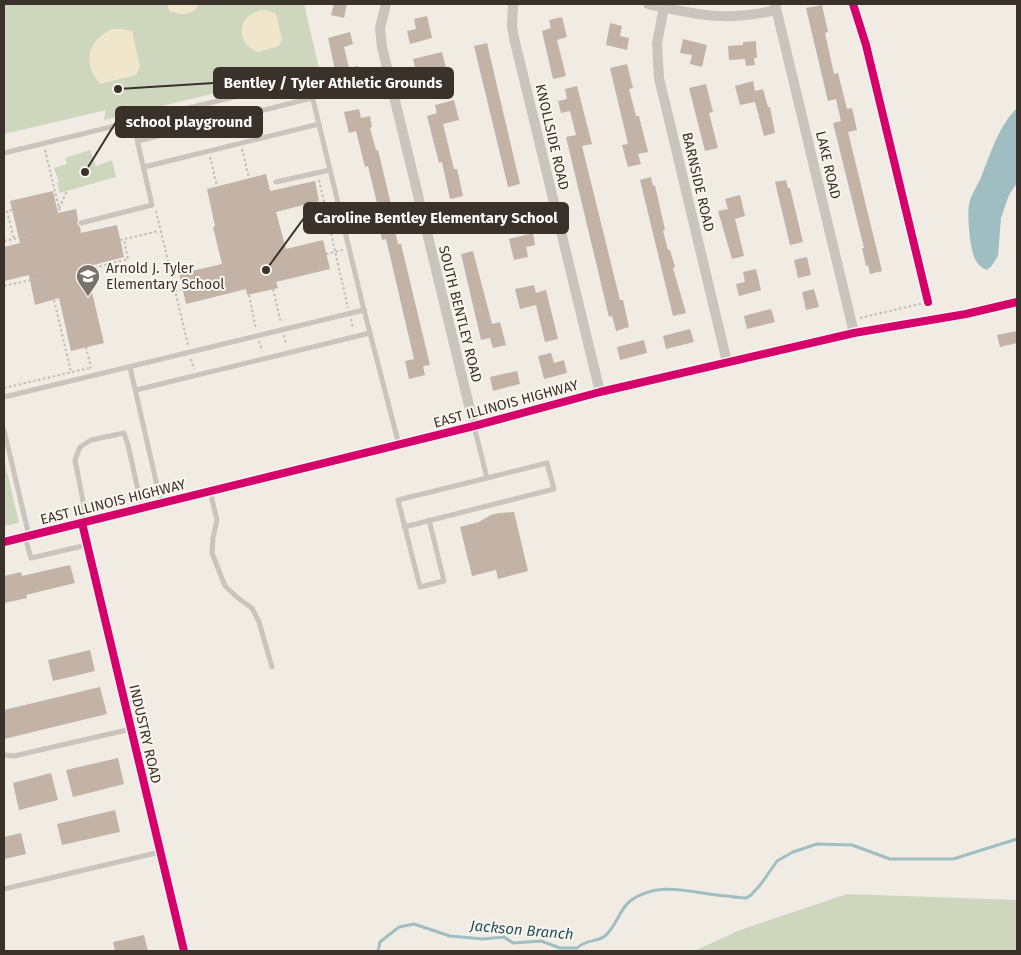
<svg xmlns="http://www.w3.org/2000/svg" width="1021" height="955" font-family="'Fira Sans',sans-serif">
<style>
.green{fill:#ced6be}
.sand{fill:#efe6cb}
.water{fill:#a0bec1}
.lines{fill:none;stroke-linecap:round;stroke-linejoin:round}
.stream{stroke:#a0bec1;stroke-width:3}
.building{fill:#c3b2a6}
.path{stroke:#c2bcb5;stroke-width:2;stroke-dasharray:2.5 2.5;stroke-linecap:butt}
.lane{stroke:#c9c4bd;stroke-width:5}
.street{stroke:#c9c4bd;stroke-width:10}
.cycleway-casing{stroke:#fbf6ed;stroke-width:11}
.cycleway{stroke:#d6006c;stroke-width:8}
.labels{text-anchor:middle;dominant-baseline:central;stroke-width:4;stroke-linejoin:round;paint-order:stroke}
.street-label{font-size:14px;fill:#3a312b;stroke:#fbf6ed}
.poi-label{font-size:14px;fill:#3a312b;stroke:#fbf6ed;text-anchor:start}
.water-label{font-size:15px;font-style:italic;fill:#1f525d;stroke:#fbf6ed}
.leader{fill:none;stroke:#3a312b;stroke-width:2}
.callout-dot{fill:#3a312b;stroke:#fbf6ed;stroke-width:2}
.callout{fill:#3a312b;stroke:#3a312b;stroke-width:2}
.callout-label{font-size:15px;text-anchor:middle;font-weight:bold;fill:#fff}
</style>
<rect width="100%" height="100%" fill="#f0ece4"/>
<g class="green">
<polygon points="4,4 304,4 319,68 104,120 106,110 4,134"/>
<polygon points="90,150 96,166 112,160 116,177 60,193 57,183 59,182 54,168 67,164 65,158"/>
<polygon points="4,459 19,523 4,526"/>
<polygon points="847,894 1017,900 1017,951 694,951 740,930"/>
</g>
<g class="sand">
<path d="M167,4H200C192,15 181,17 169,10Z"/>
<path d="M262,10L269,11L276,14L282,39L279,46L258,52C234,43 237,15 262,10Z"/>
<path d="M112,29H122L132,31L140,67L136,75L100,84C82,63 87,41 112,29Z"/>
</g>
<path class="water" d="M1017,108V183L1009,195L1001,218L998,256L991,267L986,270C981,267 977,264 975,259C970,249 967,216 969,205C970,196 978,185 981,177C991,153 998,127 1017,108Z"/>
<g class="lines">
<path class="stream" d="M378,951L380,942L399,927L414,924L450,936L483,939L504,937L513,943L541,941L560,948H577C588,938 596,943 605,936C616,927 619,910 630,901C660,879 694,894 727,896C734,897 739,898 746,898L751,895L761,884L777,861L793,852L817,844L852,845L890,859H953L1017,839"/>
</g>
<g class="building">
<polygon points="334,4 347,4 344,18 331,15"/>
<polygon points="822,5 828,32 825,33 834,74 838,73 847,109 852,108 857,130 848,132 882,271 870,274 868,265 866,266 862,248 864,248 833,123 841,121 836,99 828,101 806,8"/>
<polygon points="427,16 432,38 410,44 407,31 416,29 414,19"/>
<polygon points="562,17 567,37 557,40 566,76 553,79 542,31 551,28 549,20"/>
<polygon points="610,23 622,26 620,36 629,38 627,50 606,45"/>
<polygon points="350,32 353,44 344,47 349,68 358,66 360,78 351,81 353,89 340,92 328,38"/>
<polygon points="683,39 707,45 702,67 690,64 692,55 680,53"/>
<polygon points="756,41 757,58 754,58 755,65 746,66 745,59 729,60 728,46 743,45 743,42"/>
<polygon points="487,43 520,184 508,187 474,46"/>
<polygon points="442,52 447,72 428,76 426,68 416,71 413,59"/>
<polygon points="627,64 633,88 629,89 636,116 639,116 648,152 638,154 641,164 628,167 622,145 628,144 610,68"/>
<polygon points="753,81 755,91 763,89 768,107 770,107 775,133 764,136 755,102 740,105 735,86"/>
<polygon points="706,84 713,112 709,113 718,148 705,151 689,88"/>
<polygon points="577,86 592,144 582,146 620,300 623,300 629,327 616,331 612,316 609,317 566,137 576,135 570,111 561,113 558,101 567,99 565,89"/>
<polygon points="454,100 459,120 443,124 454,169 457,169 463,196 450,199 442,162 439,163 427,116 437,113 435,105"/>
<polygon points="359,109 361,118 370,116 372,127 370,128 376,150 378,150 395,221 393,222 398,244 401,244 430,365 423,366 425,375 409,379 405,361 414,359 386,239 382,240 376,212 379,211 368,166 365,167 356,131 349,133 344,112"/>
<polygon points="266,174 270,191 315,181 319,201 276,212 286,249 323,240 330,269 276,282 278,288 247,295 246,289 186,304 179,274 222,264 213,227 215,226 207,189"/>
<polygon points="651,177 653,186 655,185 665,230 663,231 668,250 670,250 675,267 673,268 686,313 673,316 640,180"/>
<polygon points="786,180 788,188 790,188 803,242 790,245 775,182"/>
<polygon points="53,191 58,213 76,209 78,220 77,224 80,227 81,233 117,225 124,257 86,267 104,343 71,351 59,298 35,305 29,275 4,281 4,247 20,243 10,201"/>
<polygon points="740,195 745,216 735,219 744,256 732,259 718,211 728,209 725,199"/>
<polygon points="533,233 535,245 526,247 528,257 514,260 509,239"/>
<polygon points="473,251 492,324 500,322 506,345 493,348 490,338 481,340 461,254"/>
<polygon points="807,257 811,275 798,278 794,260"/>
<polygon points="756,269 761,290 739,296 736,284 745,282 743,272"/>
<polygon points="534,285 536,293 546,290 558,339 545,342 536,305 520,309 515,289"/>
<polygon points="814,289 819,307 806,310 802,292"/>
<polygon points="771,309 775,322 747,329 744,316"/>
<polygon points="690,329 694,342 666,349 663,336"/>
<polygon points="1017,331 1017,343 1000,347 997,335"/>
<polygon points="644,340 647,353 620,360 617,347"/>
<polygon points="551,353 554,363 564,360 567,373 544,379 538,356"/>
<polygon points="517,371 520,384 493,391 490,377"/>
<polygon points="514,512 528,571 498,579 496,570 472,576 460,527 479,522 491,515 499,513"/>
<polygon points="70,565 75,583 26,595 27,598 4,603 4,576 21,572 22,576"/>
<polygon points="90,650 95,671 53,681 48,660"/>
<polygon points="100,687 107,714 4,739 4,710"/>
<polygon points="118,758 124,784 73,797 66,770"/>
<polygon points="51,773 58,800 19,810 13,783"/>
<polygon points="115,810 120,832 62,845 57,824"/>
<polygon points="21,833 26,854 4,859 4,837"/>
<polygon points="144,935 148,951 115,951 113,942"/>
</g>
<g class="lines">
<g class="path">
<polyline points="242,149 249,178"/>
<polyline points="45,150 60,212"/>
<polyline points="210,157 217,186"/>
<polyline points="319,180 348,308"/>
<polyline points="59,208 67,191"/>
<polyline points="12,210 7,211 14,239"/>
<polyline points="156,211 188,345"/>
<polyline points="120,240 159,231"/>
<polyline points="4,241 32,235"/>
<polyline points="326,254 343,250"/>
<polyline points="89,281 92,281 90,269 128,259 124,240"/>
<polyline points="4,286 39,278"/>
<polyline points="273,289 281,323"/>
<polyline points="175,291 183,289"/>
<polyline points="249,295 256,329"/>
<polyline points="54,300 71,372"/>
<polyline points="860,318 928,302"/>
<polyline points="351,319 353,329"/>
<polyline points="284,335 286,345"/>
<polyline points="259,341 262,351"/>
<polyline points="86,347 91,368"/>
<polyline points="191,359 194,369"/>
<polyline points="4,388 89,368"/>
</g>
<g class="lane">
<polyline points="138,141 312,98"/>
<polyline points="4,153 308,79 364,310 399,445"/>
<polyline points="144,167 319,124"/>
<polyline points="276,182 330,170"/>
<polyline points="81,223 152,205 133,122"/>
<polyline points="130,367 161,503"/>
<polyline points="136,390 370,333"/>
<polyline points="4,397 364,310"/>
<polyline points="4,430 29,536"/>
<polyline points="210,491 217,520 213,538 212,553 225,586 238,598 252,608 259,622 272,667"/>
<polyline points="429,520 444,581 420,587 398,500 487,478 474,426"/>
<polyline points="82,523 84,506 75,460 80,447 91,440 124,433 128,445 142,508"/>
<polyline points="404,527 554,489 547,463 487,478"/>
<polyline points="25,537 31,558 87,545"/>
<polyline points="4,755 14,756 131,729"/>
<polyline points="4,889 160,852"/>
</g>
<g class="street">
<polyline points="386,4 380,28 382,47 474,426"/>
<polyline points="513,4 512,26 514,38 600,392"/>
<path d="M648,4C699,15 725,22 776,10"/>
<polyline points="775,4 854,333"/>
<polyline points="664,7 657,43 659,78 727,362"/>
<polyline points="82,523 184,951"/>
<polyline points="4,542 474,426 600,392 854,333 966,314 1017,302"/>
</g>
<g class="cycleway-casing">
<g id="cycleway">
<polyline points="853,4 866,45 928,302"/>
<polyline points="82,523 184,951"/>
<polyline points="4,542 474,426 600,392 854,333 966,314 1017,302"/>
</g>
</g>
<use href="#cycleway" class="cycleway"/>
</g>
<defs>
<g id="school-pin" transform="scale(1.25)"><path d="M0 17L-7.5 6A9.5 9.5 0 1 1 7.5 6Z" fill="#7a726c" stroke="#fbf6ed"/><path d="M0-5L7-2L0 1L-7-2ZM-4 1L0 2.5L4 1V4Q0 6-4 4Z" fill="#fff"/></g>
</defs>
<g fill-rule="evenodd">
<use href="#school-pin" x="88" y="276"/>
</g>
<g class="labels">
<g class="street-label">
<text transform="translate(552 137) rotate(77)">KNOLLSIDE ROAD</text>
<text transform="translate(828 165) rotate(77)">LAKE ROAD</text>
<text transform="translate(698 182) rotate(77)">BARNSIDE ROAD</text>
<text transform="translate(460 314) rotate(76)">SOUTH BENTLEY ROAD</text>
<text transform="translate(506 404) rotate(-15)">EAST ILLINOIS HIGHWAY</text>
<text transform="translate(113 502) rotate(-14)">EAST ILLINOIS HIGHWAY</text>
<text transform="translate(145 734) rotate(77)">INDUSTRY ROAD</text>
</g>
<g class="poi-label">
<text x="106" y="268">Arnold J. Tyler<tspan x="106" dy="16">Elementary School</tspan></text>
</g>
<g class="water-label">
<text transform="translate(522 930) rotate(5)">Jackson Branch</text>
</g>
</g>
<path class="leader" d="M118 89L214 83M85 172L116 122M266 270L304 218"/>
<g class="callout-dot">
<circle cx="118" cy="89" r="5"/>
<circle cx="85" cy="172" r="5"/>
<circle cx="266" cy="270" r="5"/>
</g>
<g class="callout">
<rect x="214" y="68" width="239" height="30" rx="5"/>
<rect x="116" y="107" width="146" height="30" rx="5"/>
<rect x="304" y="203" width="264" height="30" rx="5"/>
</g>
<g class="callout-label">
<text x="333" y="88">Bentley / Tyler Athletic Grounds</text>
<text x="189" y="127">school playground</text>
<text x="436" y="223">Caroline Bentley Elementary School</text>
</g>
<rect width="1021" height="955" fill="none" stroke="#3a312b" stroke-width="10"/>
</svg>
